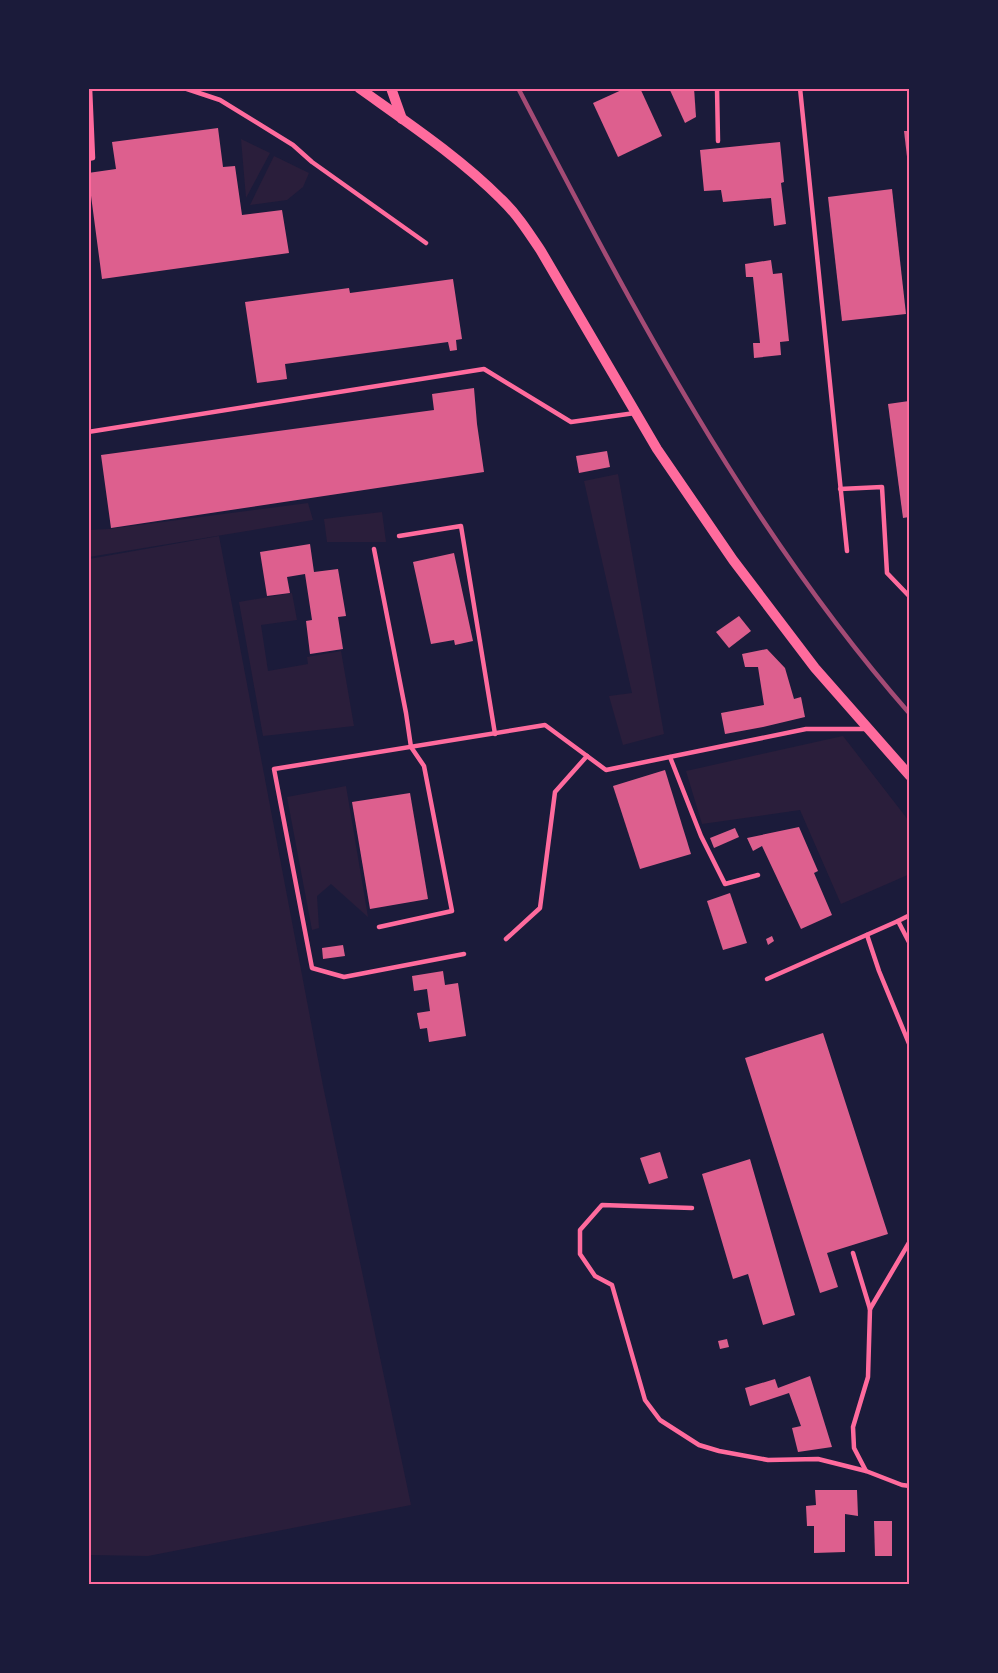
<svg xmlns="http://www.w3.org/2000/svg" width="998" height="1673" font-family="Poppins,sans-serif">
<style>
.green{fill:#2a1e3b}
.building{fill:#dd5f8e}
.lines{fill:none;stroke-linecap:round;stroke-linejoin:round}
.service{stroke:#ff6b9d;stroke-width:4.5}
.tertiary{stroke:#ff6b9d;stroke-width:10}
.rail{stroke:#a44b75;stroke-width:4.5}
.neatline{fill:none;stroke:#ff6b9d;stroke-width:2}
</style>
<rect width="100%" height="100%" fill="#1b1b3a"/>
<g class="green">
<polygon points="241,139 270,153 246,198"/>
<polygon points="274,156 309,173 303,187 287,200 250,205"/>
<polygon points="618,474 664,734 623,745 609,696 632,693 584,481"/>
<polygon points="308,503 313,520 89,557 89,530 109,529"/>
<polygon points="382,512 386,542 327,542 324,519"/>
<polygon points="219,536 323,1086 411,1505 148,1556 89,1555 89,559"/>
<polygon points="292,593 297,620 261,625 268,671 308,664 307,657 341,651 354,726 263,736 239,602"/>
<polygon points="843,736 909,821 910,874 841,904 800,810 702,824 686,771"/>
<polygon points="346,786 368,917 331,884 317,896 319,928 312,930 287,797"/>
</g>
<g class="building">
<polygon points="626,88 640,88 662,136 618,157 593,103"/>
<polygon points="669,88 694,88 696,117 685,123"/>
<polygon points="218,128 223,167 235,166 242,215 282,210 289,253 102,279 88,173 116,169 112,142"/>
<polygon points="904,131 909,131 909,165 908,165"/>
<polygon points="780,142 784,182 781,183 786,224 774,226 771,198 723,202 721,190 704,191 700,150"/>
<polygon points="892,189 906,314 842,321 828,197"/>
<polygon points="771,260 773,274 782,273 789,341 780,342 781,355 754,358 753,343 760,343 753,277 746,277 745,264"/>
<polygon points="453,279 462,339 456,340 457,350 450,351 448,342 285,364 287,379 257,383 245,302 349,288 350,293"/>
<polygon points="474,388 477,424 484,472 111,528 101,455 434,410 432,394"/>
<polygon points="909,401 909,517 903,518 888,404"/>
<polygon points="607,451 610,467 579,473 576,456"/>
<polygon points="310,544 314,572 338,569 346,616 338,617 343,649 310,654 306,621 312,620 305,574 287,577 290,593 267,596 260,552"/>
<polygon points="454,553 473,641 455,645 454,640 431,644 413,562"/>
<polygon points="739,616 751,631 729,648 716,632"/>
<polygon points="767,649 785,668 794,699 801,697 805,717 763,727 725,734 721,713 764,705 758,667 745,667 742,654"/>
<polygon points="665,770 691,854 640,869 613,786"/>
<polygon points="410,793 428,899 370,909 352,802"/>
<polygon points="799,827 818,871 814,873 832,915 801,929 762,846 753,851 747,838"/>
<polygon points="735,828 739,837 714,848 710,838"/>
<polygon points="730,893 747,943 723,950 707,901"/>
<polygon points="772,936 774,941 768,945 766,939"/>
<polygon points="343,945 345,956 323,959 322,948"/>
<polygon points="443,971 445,985 458,983 466,1036 429,1042 427,1028 420,1029 417,1013 430,1011 427,989 414,991 412,976"/>
<polygon points="823,1033 888,1234 827,1253 838,1287 820,1293 745,1058"/>
<polygon points="660,1152 668,1178 649,1184 640,1158"/>
<polygon points="750,1159 795,1315 763,1325 748,1274 733,1279 702,1174"/>
<polygon points="727,1339 729,1347 720,1349 718,1341"/>
<polygon points="810,1376 832,1447 798,1452 792,1428 801,1426 789,1393 750,1406 745,1388 775,1379 778,1388"/>
<polygon points="815,1490 857,1490 858,1516 845,1514 845,1552 814,1553 814,1526 807,1526 806,1506 816,1505"/>
<polygon points="874,1521 892,1521 892,1556 875,1556"/>
</g>
<g class="lines">
<g class="service">
<polyline points="184,88 220,100 293,145 312,162 426,243"/>
<polyline points="717,88 718,141"/>
<polyline points="800,88 847,551"/>
<polyline points="88,159 93,158 90,88"/>
<polyline points="88,432 484,369 571,422 635,413"/>
<polyline points="840,489 882,487 887,573 910,597"/>
<polyline points="399,536 461,526 495,734"/>
<polyline points="374,549 406,713 411,747 424,766 452,911 379,927"/>
<polyline points="670,757 701,836 725,884 758,875"/>
<polyline points="898,921 910,944"/>
<polyline points="867,935 879,971 910,1046"/>
<polyline points="506,939 540,908 555,792 587,756"/>
<polyline points="464,954 344,977 312,968 274,769 545,725 606,770 806,729 867,729"/>
<polyline points="767,979 898,921 910,915"/>
<polyline points="692,1208 602,1205 580,1230 580,1254 595,1276 612,1285 645,1400 660,1420 699,1445 719,1451 768,1460 818,1459 866,1471 902,1485 910,1486"/>
<polyline points="853,1253 870,1309 868,1377 853,1427 854,1448 866,1471"/>
<polyline points="870,1309 910,1241"/>
</g>
<g class="tertiary">
<path d="M359,88C408,123 459,157 501,199C517,214 529,233 541,251L657,449L733,560L815,668L910,776"/>
<polyline points="391,88 402,119"/>
</g>
<path class="rail" d="M518,88C632,307 746,527 910,714"/>
</g>
<rect width="998" height="1673" fill="none" stroke="#1b1b3a" stroke-width="180"/>
<rect x="90" y="90" width="818" height="1493" class="neatline"/>
</svg>
